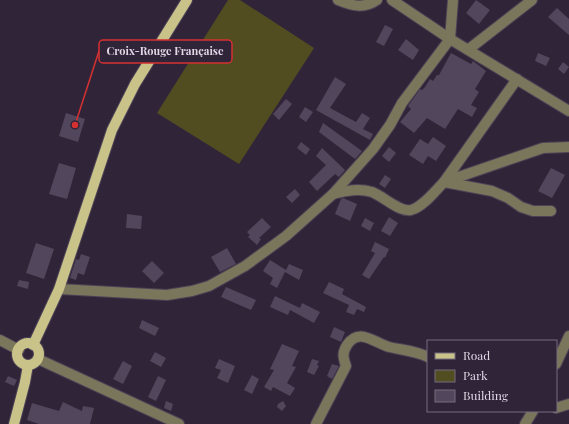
<svg xmlns="http://www.w3.org/2000/svg" width="569" height="424" font-family="'Playfair Display',serif">
<style>
.green{fill:#524d21}
.building{fill:#52465c}
.lines{fill:none;stroke-linecap:round;stroke-linejoin:round}
.minor-casing{stroke:#4c4155;stroke-width:12}
.major-casing{stroke:#4c4155;stroke-width:12}
.minor{stroke:#79765b;stroke-width:10}
.major{stroke:#c9c38a;stroke-width:10}
.leader{fill:none;stroke:#d63131;stroke-width:1.5}
.callout-dot{fill:#d63131;stroke:#302439;stroke-width:1.5}
.callout{fill:#302439;stroke:#d63131;stroke-width:1.5}
.callout-label{font-size:11px;text-anchor:middle;font-weight:bold;fill:#dfd8e5}
</style>
<rect width="100%" height="100%" fill="#302439"/>
<polygon class="green" points="228,0 240,0 314,48 239,164 157,113"/>
<g class="building">
<polygon points="476,0 490,10 479,24 466,13"/>
<polygon points="557,8 569,19 569,35 548,17"/>
<polygon points="385,25 393,29 384,46 376,42"/>
<polygon points="406,39 419,50 413,60 398,50"/>
<polygon points="451,53 471,64 473,61 486,71 475,89 479,92 471,105 477,108 472,117 458,109 445,129 427,118 414,133 400,122 411,109 408,106 420,89 422,90 425,87 430,79 433,81 437,75 439,75"/>
<polygon points="538,53 550,58 546,66 535,61"/>
<polygon points="563,62 569,67 564,74 558,69"/>
<polygon points="335,77 346,84 330,108 356,122 362,113 370,118 363,129 373,134 370,140 316,110"/>
<polygon points="286,99 292,104 279,120 273,114"/>
<polygon points="305,107 313,112 306,122 299,117"/>
<polygon points="66,113 85,119 78,142 59,136"/>
<polygon points="323,123 362,151 355,159 319,132"/>
<polygon points="433,137 446,146 436,161 428,156 423,164 409,155 420,139 428,144"/>
<polygon points="301,142 310,149 306,155 297,148"/>
<polygon points="389,147 396,153 389,162 382,156"/>
<polygon points="322,148 345,170 339,177 335,174 317,191 309,182 326,165 316,156"/>
<polygon points="59,163 76,168 67,199 49,194"/>
<polygon points="551,168 565,175 552,198 538,191"/>
<polygon points="385,175 391,179 385,188 379,184"/>
<polygon points="295,189 300,195 292,203 286,197"/>
<polygon points="343,198 357,204 350,221 335,214 341,199"/>
<polygon points="127,214 142,216 141,229 126,228"/>
<polygon points="389,217 398,223 390,236 381,231"/>
<polygon points="262,218 271,227 259,238 261,239 257,245 248,237 250,235 247,232"/>
<polygon points="365,218 374,223 370,231 361,226"/>
<polygon points="375,242 389,249 385,258 384,257 369,279 362,275 375,253 371,251"/>
<polygon points="36,243 54,249 44,279 26,273"/>
<polygon points="227,248 236,264 220,272 211,257"/>
<polygon points="81,254 90,257 84,275 78,273 76,280 70,278 76,259 79,260"/>
<polygon points="270,260 286,270 289,264 303,270 299,280 285,272 277,288 270,284 273,278 263,271"/>
<polygon points="152,261 164,273 154,283 142,271"/>
<polygon points="19,280 29,282 28,289 17,286"/>
<polygon points="329,282 344,289 342,294 366,307 364,312 357,309 354,315 346,312 349,305 323,293"/>
<polygon points="226,287 256,300 251,310 221,297"/>
<polygon points="275,296 300,308 302,303 320,312 314,323 290,310 288,315 270,307"/>
<polygon points="142,320 159,328 155,336 139,328"/>
<polygon points="334,327 345,332 341,342 330,337"/>
<polygon points="282,344 299,351 292,366 296,367 287,383 295,388 290,396 273,387 271,391 264,387 274,370 270,369"/>
<polygon points="155,352 166,358 161,367 150,361"/>
<polygon points="219,359 235,366 228,383 217,378 221,370 215,368"/>
<polygon points="312,359 319,361 317,365 319,366 314,375 307,372"/>
<polygon points="123,361 132,366 123,384 113,379"/>
<polygon points="332,364 339,366 332,379 327,376"/>
<polygon points="252,375 259,379 252,394 244,390"/>
<polygon points="8,376 17,380 14,386 5,382"/>
<polygon points="158,376 166,380 156,401 148,397"/>
<polygon points="166,401 173,404 171,411 164,408"/>
<polygon points="283,401 286,406 282,411 277,407 278,404"/>
<polygon points="63,402 82,411 83,406 94,408 90,424 39,424 27,420 32,403 59,411"/>
</g>
<g class="lines">
<g class="minor-casing">
<g id="minor">
<path d="M338,0C352,6 364,9 377,0"/>
<polyline points="392,0 450,39 569,111"/>
<polyline points="469,49 532,0"/>
<polyline points="517,79 444,182 543,148 569,147"/>
<path d="M333,194C346,191 358,188 372,192C383,196 400,213 411,210C423,207 435,191 444,182L492,191L508,198L521,207L533,211H551"/>
<polyline points="59,289 167,295 192,291 209,286 245,266 286,236 333,194 373,149 390,125 402,103 450,39 453,0"/>
<polyline points="0,340 19,350"/>
<polyline points="38,359 179,424"/>
<polyline points="556,364 569,336"/>
<polyline points="556,408 569,404"/>
<path d="M316,424L346,366C343,357 342,353 347,345C359,327 373,342 389,347C402,350 416,351 428,357"/>
<polyline points="525,424 533,411"/>
</g>
</g>
<g class="major-casing">
<g id="major">
<circle cx="28" cy="354" r="11"/>
<polyline points="33,345 59,289 112,130 135,84 187,0"/>
<polyline points="14,424 25,382 28,365"/>
</g>
</g>
<use href="#minor" class="minor"/>
<use href="#major" class="major"/>
</g>
<path class="leader" d="M75 125L99 51"/>
<circle class="callout-dot" cx="75" cy="125" r="4"/>
<rect class="callout" x="99" y="40" width="133" height="23" rx="4"/>
<g class="callout-label">
<text x="165" y="55">Croix-Rouge Française</text>
</g>
<rect x="427" y="340" width="130" height="72" fill="#302439" stroke="#766c7e"/>
<rect x="435" y="353" width="20" height="6" fill="#c9c38a" stroke="#766c7e"/>
<text x="463" y="360" font-size="12" fill="#dfd8e5">Road</text>
<rect x="435" y="370" width="20" height="12" fill="#524d21" stroke="#766c7e"/>
<text x="463" y="380" font-size="12" fill="#dfd8e5">Park</text>
<rect x="435" y="390" width="20" height="12" fill="#52465c" stroke="#766c7e"/>
<text x="463" y="400" font-size="12" fill="#dfd8e5">Building</text>
</svg>
